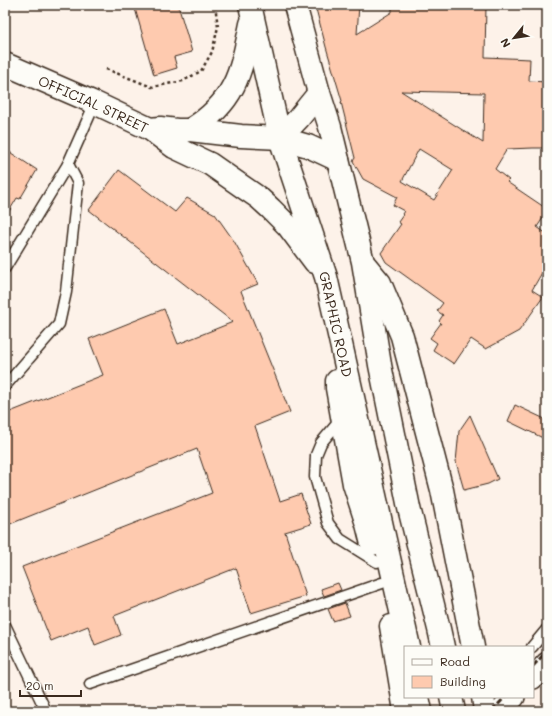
<svg xmlns="http://www.w3.org/2000/svg" width="552" height="716" font-family="Mali,sans-serif">
<style>
.building{fill:#fecaaf;stroke:#3b2a1e;fill-rule:evenodd}
.lines{fill:none;stroke-linecap:round;stroke-linejoin:round}
.service-casing{stroke:#3b2a1e;stroke-width:13}
.minor-casing{stroke:#3b2a1e;stroke-width:24}
.tertiary-casing{stroke:#3b2a1e;stroke-width:25}
.primary-casing{stroke:#3b2a1e;stroke-width:25}
.path{stroke:#3b2a1e;stroke-width:2.5;stroke-dasharray:3 3;stroke-linecap:butt}
.service{stroke:#fdfcf7;stroke-width:10}
.minor{stroke:#fdfcf7;stroke-width:21}
.tertiary{stroke:#fdfcf7;stroke-width:22}
.primary{stroke:#fdfcf7;stroke-width:22}
.rail{stroke:#3b2a1e;stroke-width:3;stroke-dasharray:6 3;stroke-linecap:butt}
.labels{text-anchor:middle;dominant-baseline:central;stroke-width:3.5;stroke-linejoin:round;paint-order:stroke}
.street-label{font-size:14px;fill:#3b2a1e;stroke:#fdfcf7}
</style>
<rect width="100%" height="100%" fill="#fdf2e9"/>
<filter id="ink" filterUnits="userSpaceOnUse"><feTurbulence type="fractalNoise" baseFrequency=".025" numOctaves="2"/><feDisplacementMap in="SourceGraphic" scale="8" xChannelSelector="R" yChannelSelector="G"/><feConvolveMatrix kernelMatrix="1 2 1 2 8 2 1 2 1" color-interpolation-filters="sRGB"/></filter>
<g filter="url(#ink)">
<g class="building">
<polygon points="134,5 178,5 192,52 174,57 177,68 154,75"/>
<path d="M315,5H359L357,34L392,12V5H486L485,57L530,59L529,81L547,82V147H546V148H533L507,149L495,169L509,180L507,182L547,209V212L537,227L547,234V264L532,290L543,297L519,331L486,349L471,339L454,364L433,350L437,343L430,338L441,323L439,321L443,315L437,311L443,303L386,262L381,253L401,224L398,222L403,215L402,214L404,211L393,205L397,197L363,179L353,161L355,158L341,102L342,101L326,47ZM401,91L484,93L483,143ZM419,149L453,170L434,200L402,181Z"/>
<polygon points="5,149 37,170 20,199 17,198 5,218"/>
<polygon points="119,170 175,212 187,198 215,214 234,241 258,284 241,291 290,412 255,426 280,501 301,494 311,524 285,532 306,596 251,613 236,568 114,616 121,635 95,645 88,626 51,641 22,567 212,493 197,449 5,526 5,414 103,375 89,339 164,309 178,344 233,322 89,210"/>
<polygon points="515,405 547,420 547,440 508,421"/>
<polygon points="470,415 498,479 488,484 464,490 456,462 459,431"/>
<polygon points="338,583 341,590 324,596 321,589"/>
<polygon points="345,603 350,616 333,621 328,609"/>
</g>
<g class="lines">
<g class="service-casing">
<g id="service">
<polyline points="5,268 68,164 95,103"/>
<polyline points="5,386 59,324 66,292 78,183 68,164"/>
<polyline points="342,418 321,443 316,455 315,477 328,523 340,539 377,562"/>
<polyline points="5,625 46,711"/>
<polyline points="532,647 547,629"/>
<polyline points="90,684 382,583"/>
</g>
</g>
<g class="minor-casing">
<g id="minor">
<polyline points="533,678 547,663"/>
<polyline points="501,711 514,697"/>
</g>
</g>
<g class="tertiary-casing">
<g id="tertiary">
<path id="s1" d="M5,64L95,103L150,129L160,128L177,130H190L241,136L280,138L308,146L338,160"/>
<polyline points="280,138 298,119 319,93"/>
</g>
</g>
<g class="primary-casing">
<g id="primary">
<path id="s2" d="M250,5L280,138L326,277L409,647"/>
<polyline points="295,5 319,93 330,127 363,262 380,365 409,508 439,629 443,647"/>
<polyline points="150,129 174,147 210,164 243,187 259,198 271,209 288,226 315,262"/>
<path d="M190,130C236,102 241,72 251,24"/>
<polyline points="366,266 380,283 402,336 442,490 473,647"/>
<polyline points="337,381 337,388 354,484 367,524 372,544"/>
<polyline points="391,626 405,711"/>
<polyline points="418,697 421,711"/>
<polyline points="451,697 454,711"/>
<polyline points="483,697 485,711"/>
</g>
</g>
<polyline class="path" points="106,69 152,87 183,81 201,71 212,52 218,27 215,5"/>
<use href="#service" class="service"/>
<use href="#minor" class="minor"/>
<use href="#tertiary" class="tertiary"/>
<use href="#primary" class="primary"/>
<g class="rail">
<polyline points="533,666 547,651"/>
<polyline points="492,711 505,697"/>
</g>
</g>
</g>
<g class="labels">
<g class="street-label">
<text stroke="none"><textPath href="#s1" startOffset="97">OFFICIAL STREET</textPath></text>
<text stroke="none"><textPath href="#s2" startOffset="331">GRAPHIC ROAD</textPath></text>
</g>
</g>
<rect width="552" height="716" fill="none" stroke="#fdfcf7" stroke-width="20"/>
<rect x="10" y="10" width="532" height="696" fill="none" stroke="#3b2a1e" stroke-width="1.5" filter="url(#ink)"/>
<rect x="404" y="646" width="130" height="52" fill="#fdfcf7" stroke="#afa8a0"/>
<rect x="412" y="659" width="20" height="6" fill="#fdfcf7" stroke="#afa8a0"/>
<text x="440" y="666" font-size="12" fill="#3b2a1e">Road</text>
<rect x="412" y="676" width="20" height="12" fill="#fecaaf" stroke="#afa8a0"/>
<text x="440" y="686" font-size="12" fill="#3b2a1e">Building</text>
<g transform="translate(514 38) rotate(240)" stroke="#fdfcf7" stroke-width="3" paint-order="stroke">
<path d="M0-3L7 15L0 10L-7 15Z" fill="#3b2a1e"/>
<text y="-6" font-size="11" font-weight="bold" text-anchor="middle" fill="#3b2a1e">N</text>
</g>
<path d="M20 690v6h61v-6" fill="none" stroke="#3b2a1e" stroke-width="2"/>
<text x="26" y="690" font-size="12" fill="#3b2a1e" stroke="#fdfcf7" stroke-width="3" paint-order="stroke">20 m</text>
</svg>
